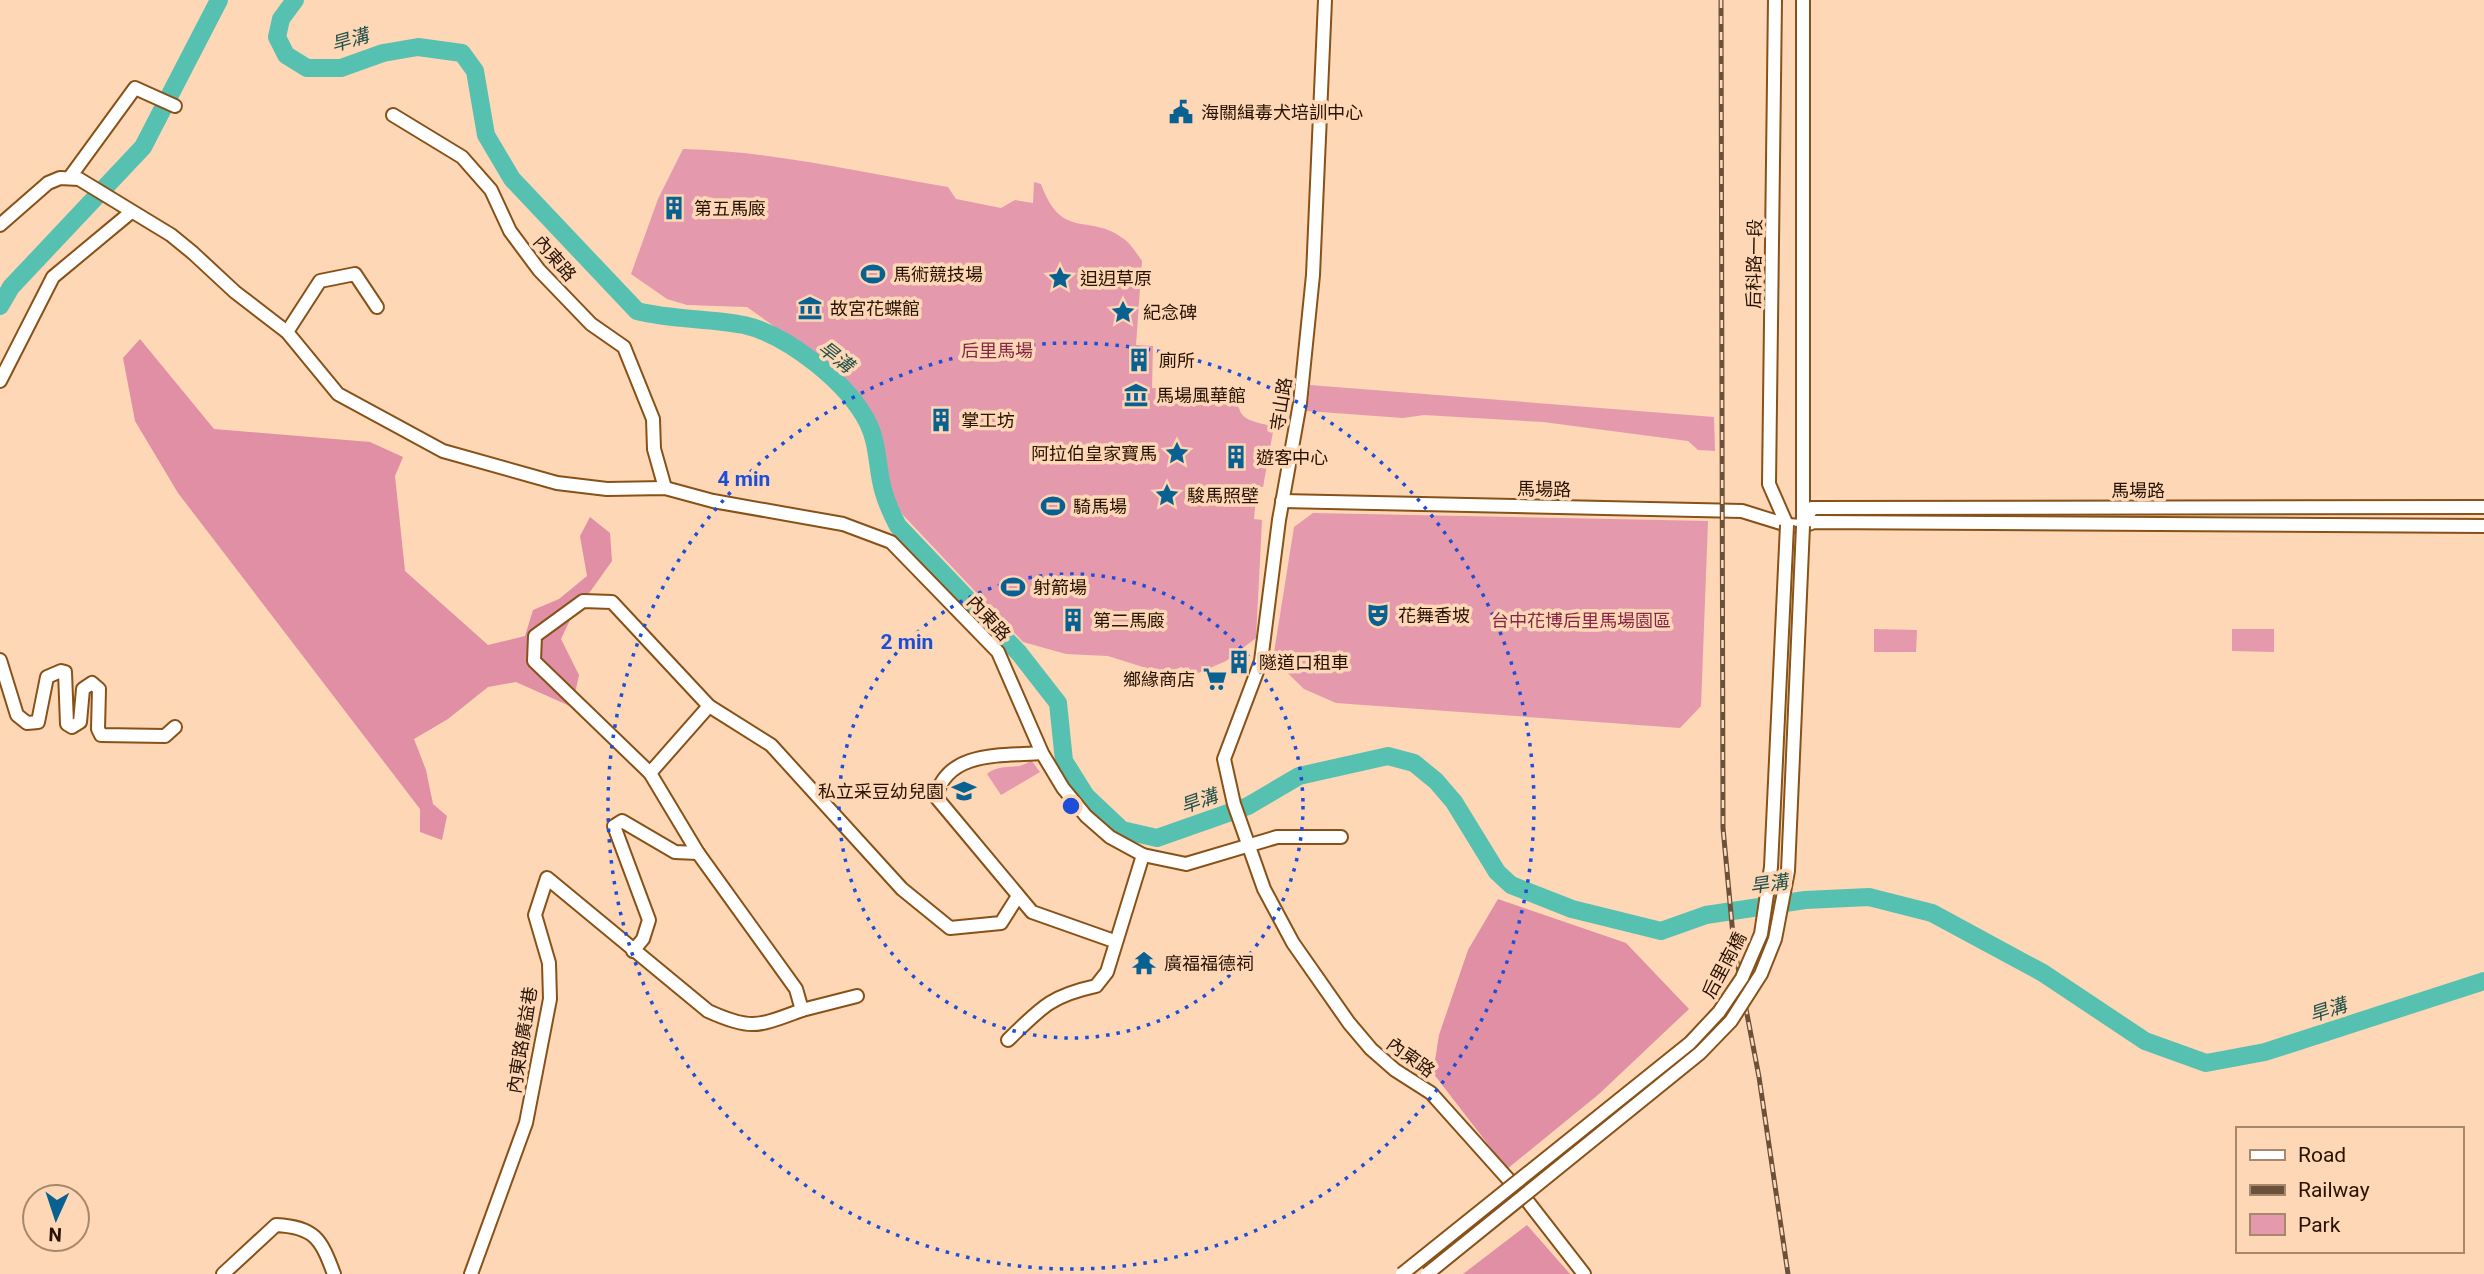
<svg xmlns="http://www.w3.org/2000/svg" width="2484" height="1274" font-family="Roboto,'Noto Sans TC',sans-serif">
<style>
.green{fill:#e599ad}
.forest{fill:#e08fa5}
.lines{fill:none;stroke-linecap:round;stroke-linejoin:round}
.river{stroke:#56c1b1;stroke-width:18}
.minor-casing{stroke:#885117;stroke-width:16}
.minor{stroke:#fff;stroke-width:12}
.rail-casing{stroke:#6b503a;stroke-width:5}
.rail{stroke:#fdd7b6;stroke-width:2.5;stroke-dasharray:8;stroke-linecap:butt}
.minor-bridge-casing{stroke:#885117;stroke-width:16;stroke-linecap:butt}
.minor-bridge{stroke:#fff;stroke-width:12}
.ring{fill:none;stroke:#1d4ed8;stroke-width:3.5;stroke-dasharray:3.5 7}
.labels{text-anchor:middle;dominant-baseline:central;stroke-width:7;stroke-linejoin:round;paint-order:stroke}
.poi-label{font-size:18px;fill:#281200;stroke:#fdd7b6;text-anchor:start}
.street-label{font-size:18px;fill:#281200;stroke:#fdd7b6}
.park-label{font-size:18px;fill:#86274a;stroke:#fdd7b6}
.water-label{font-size:19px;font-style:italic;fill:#225149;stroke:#fdd7b6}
.centre{fill:#1d4ed8;stroke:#fdd7b6;stroke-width:3.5}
.ring-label{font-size:21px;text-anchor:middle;font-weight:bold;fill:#1d4ed8;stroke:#fdd7b6;stroke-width:7;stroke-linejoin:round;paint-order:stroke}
</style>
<rect width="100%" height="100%" fill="#fdd7b6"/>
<g class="green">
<path d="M683,149C772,151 860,172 948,187L956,199L1001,208L1015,200L1033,203L1034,182L1041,184C1062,242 1089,212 1124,239C1131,244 1137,254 1142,261L1136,345L1153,346L1152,388L1225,392C1251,409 1225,418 1274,426L1263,487H1257L1254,519L1262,520L1256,638L1226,661L1196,674L1181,667L1165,674L1108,656L1066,654L1023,642L903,515L894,501L877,423L866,404L826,363L747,307L687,305L667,299L631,274L658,199Z"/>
<polygon points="1310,385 1714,417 1715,451 1698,450 1688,441 1543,422 1424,415 1403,418 1307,411"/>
<polygon points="1313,513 1708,521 1701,706 1680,728 1336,703 1304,689 1273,659 1294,527"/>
<polygon points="1874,629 1917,630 1916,652 1874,652"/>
<polygon points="2232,629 2274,629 2274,652 2232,651"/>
<path d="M1031,760L1040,772L1001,795L987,774C1001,762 1018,772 1031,760Z"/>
</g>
<g class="forest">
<polygon points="140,339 214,429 370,442 403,457 395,476 405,571 488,645 525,636 533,610 559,599 587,576 580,536 590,517 610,533 612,561 570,620 561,639 579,675 572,707 516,682 488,687 448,719 414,739 426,770 433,804 447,816 442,840 420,832 420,809 178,493 135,421 123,358"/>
<polygon points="1498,899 1626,943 1689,1009 1599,1094 1507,1169 1433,1073 1439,1035 1468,950"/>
<polygon points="1527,1225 1570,1274 1463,1274"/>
</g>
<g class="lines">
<g class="river">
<path d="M295,0L281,19L277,37L286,55L307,68H341L383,53L418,47L462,53L475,71L486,135L512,179L637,311C672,320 708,318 744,325C788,335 848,383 868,423C877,441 877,461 881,481C884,497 890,511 898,526L1019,653L1058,703L1064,761L1086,796L1122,830L1157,838L1248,806L1299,776L1388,756L1414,763L1436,781L1454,802L1497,872L1511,885L1572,909L1661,931L1706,915L1805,900L1869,897L1932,913L2043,973L2145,1041L2206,1063L2265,1052L2484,981"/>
<polyline points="0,306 11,287 143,147 219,0"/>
</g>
<g class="minor-casing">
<g id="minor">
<polyline points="1325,0 1313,275 1300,403 1279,520 1261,661 1224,759 1234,804 1264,889 1293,943 1349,1023 1371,1049 1395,1070 1431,1093 1525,1198 1584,1274"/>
<polyline points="1775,0 1769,484 1787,525"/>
<polyline points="1803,0 1803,519"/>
<polyline points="393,115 462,157 491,190 510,231 539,270 591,324 624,347 653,419 654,449 665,488"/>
<polyline points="70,177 135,88 175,106"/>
<polyline points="0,225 48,183 60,178 79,179 171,235 193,253 235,292 287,332 338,394 443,451 557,483 607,489 665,488 713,501 843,524 891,542 998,652 1042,753 1063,788 1086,816 1110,837 1143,855 1186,864 1277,837 1341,837"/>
<polyline points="287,332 320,281 355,274 377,307"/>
<polyline points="0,381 53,277 130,213"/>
<polyline points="1282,501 1742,511 1787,525 1803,526 1814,522 2484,526"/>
<polyline points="1803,526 1812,508 2484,507"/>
<polyline points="0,660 17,715 27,723 38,722 47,677 61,671 65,672 67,724 72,727 80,722 83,689 92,683 99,689 98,729 101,735 165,736 175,727"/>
<path d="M1042,753C1003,756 947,750 936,797L1032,912L1114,941"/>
<polyline points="650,773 709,706"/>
<polyline points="633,951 643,939 649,920 614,826 622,821 675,852 698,853"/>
<polyline points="802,1010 857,996"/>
<path d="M1008,1040C1041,1008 1050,996 1096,986L1107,972L1143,855"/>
<path d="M223,1274L276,1225C315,1227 321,1239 334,1274"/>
<path d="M471,1274L526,1123L550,999L549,963L535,915L547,878L708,1011C752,1031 758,1026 802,1010L796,989L698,853L650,773L534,661L535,636L583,601L612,602L709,706L771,745L902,889L950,928L1001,923L1018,896"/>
</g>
</g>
<use href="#minor" class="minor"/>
<g class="rail-casing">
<polyline id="rail" points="1721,0 1723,828 1734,946 1759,1077 1788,1274"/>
</g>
<use href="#rail" class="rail"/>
<g class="minor-bridge-casing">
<g id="minor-bridge">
<polyline points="1402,1274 1690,1043 1719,1012 1742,978 1761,934 1771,867 1787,525"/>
<polyline points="1427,1274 1700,1053 1731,1021 1761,974 1775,939 1788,871 1803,526"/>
</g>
</g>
<use href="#minor-bridge" class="minor-bridge"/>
</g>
<g class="ring">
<circle cx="1071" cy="806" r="232"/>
<circle cx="1071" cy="806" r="463"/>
</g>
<defs>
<g id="civic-bare" transform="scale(1.89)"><path d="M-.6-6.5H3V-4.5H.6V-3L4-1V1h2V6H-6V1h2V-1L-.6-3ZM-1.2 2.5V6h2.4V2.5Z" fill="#096192" stroke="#fdd7b6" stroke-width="2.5" paint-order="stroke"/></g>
<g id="building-bare" transform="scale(1.89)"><path d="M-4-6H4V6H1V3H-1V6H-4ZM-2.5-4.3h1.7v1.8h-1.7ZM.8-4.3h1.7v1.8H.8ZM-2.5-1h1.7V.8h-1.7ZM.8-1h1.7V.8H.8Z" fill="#096192" stroke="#fdd7b6" stroke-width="2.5" paint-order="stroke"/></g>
<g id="stadium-bare" transform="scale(1.89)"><path d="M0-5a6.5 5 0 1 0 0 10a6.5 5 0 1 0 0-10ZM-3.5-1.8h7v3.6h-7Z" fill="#096192" stroke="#fdd7b6" stroke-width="2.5" paint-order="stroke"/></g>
<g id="sight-bare" transform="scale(1.89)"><path d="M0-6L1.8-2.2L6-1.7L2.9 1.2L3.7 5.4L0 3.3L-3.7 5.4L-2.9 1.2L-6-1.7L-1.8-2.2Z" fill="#096192" stroke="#fdd7b6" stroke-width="2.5" paint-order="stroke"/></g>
<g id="museum-bare" transform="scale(1.89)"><path d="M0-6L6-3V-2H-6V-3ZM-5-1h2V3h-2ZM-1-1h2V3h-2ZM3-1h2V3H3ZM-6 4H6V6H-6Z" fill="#096192" stroke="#fdd7b6" stroke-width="2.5" paint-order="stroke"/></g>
<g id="theatre-bare" transform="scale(1.89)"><path d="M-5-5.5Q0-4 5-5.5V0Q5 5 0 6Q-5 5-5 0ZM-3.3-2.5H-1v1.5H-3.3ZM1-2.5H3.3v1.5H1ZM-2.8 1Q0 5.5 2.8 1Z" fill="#096192" stroke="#fdd7b6" stroke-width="2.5" paint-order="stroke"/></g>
<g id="supermarket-bare" transform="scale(1.89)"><path d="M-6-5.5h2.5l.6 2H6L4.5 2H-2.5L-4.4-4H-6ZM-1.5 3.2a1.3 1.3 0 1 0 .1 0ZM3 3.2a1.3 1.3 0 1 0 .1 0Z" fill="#096192" stroke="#fdd7b6" stroke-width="2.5" paint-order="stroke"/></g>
<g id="school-bare" transform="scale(1.89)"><path d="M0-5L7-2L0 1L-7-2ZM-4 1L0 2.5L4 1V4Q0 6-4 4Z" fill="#096192" stroke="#fdd7b6" stroke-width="2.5" paint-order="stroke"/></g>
<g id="temple-bare" transform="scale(1.89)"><path d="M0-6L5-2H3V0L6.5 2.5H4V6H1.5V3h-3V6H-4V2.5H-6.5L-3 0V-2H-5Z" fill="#096192" stroke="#fdd7b6" stroke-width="2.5" paint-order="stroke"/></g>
</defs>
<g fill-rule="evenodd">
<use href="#civic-bare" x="1181" y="112"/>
<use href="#building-bare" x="674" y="208"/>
<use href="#stadium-bare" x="873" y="274"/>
<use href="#sight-bare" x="1060" y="278"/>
<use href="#museum-bare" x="810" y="308"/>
<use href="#sight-bare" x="1123" y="312"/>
<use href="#building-bare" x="1139" y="360"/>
<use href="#museum-bare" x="1136" y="395"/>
<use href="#building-bare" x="941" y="420"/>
<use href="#sight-bare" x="1177" y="453"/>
<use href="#building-bare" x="1236" y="457"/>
<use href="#sight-bare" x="1167" y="495"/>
<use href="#stadium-bare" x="1053" y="506"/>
<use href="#stadium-bare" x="1013" y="587"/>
<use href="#theatre-bare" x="1378" y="615"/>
<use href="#building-bare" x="1073" y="620"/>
<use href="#building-bare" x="1239" y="662"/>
<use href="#supermarket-bare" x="1215" y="679"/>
<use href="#school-bare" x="964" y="791"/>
<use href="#temple-bare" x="1144" y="963"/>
</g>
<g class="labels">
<g class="poi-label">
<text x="1201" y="112">海關緝毒犬培訓中心</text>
<text x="694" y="208">第五馬廄</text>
<text x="893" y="274">馬術競技場</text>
<text x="1080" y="278">𨑨迌草原</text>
<text x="830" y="308">故宮花蝶館</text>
<text x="1143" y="312">紀念碑</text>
<text x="1159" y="360">廁所</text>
<text x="1156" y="395">馬場風華館</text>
<text x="961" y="420">掌工坊</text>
<text x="1157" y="453" text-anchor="end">阿拉伯皇家寶馬</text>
<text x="1256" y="457">遊客中心</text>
<text x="1187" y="495">駿馬照壁</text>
<text x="1073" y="506">騎馬場</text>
<text x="1033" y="587">射箭場</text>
<text x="1398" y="615">花舞香坡</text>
<text x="1093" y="620">第二馬廄</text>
<text x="1259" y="662">隧道口租車</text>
<text x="1195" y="679" text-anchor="end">鄉緣商店</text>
<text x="944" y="791" text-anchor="end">私立采豆幼兒園</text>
<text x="1164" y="963">廣福福德祠</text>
</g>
<g class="street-label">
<text transform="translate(555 258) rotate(49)">內東路</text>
<text transform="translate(1754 264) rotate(-89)">后科路一段</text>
<text transform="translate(1281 404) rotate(-81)">寺山路</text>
<text transform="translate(1544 489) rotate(1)">馬場路</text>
<text x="2138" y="490">馬場路</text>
<text transform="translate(989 618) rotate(48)">內東路</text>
<text transform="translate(1724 965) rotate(-62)">后里南橋</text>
<text transform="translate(522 1040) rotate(-81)">內東路廣益巷</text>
<text transform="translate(1411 1057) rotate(36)">內東路</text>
</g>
<g class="park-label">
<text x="997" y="350">后里馬場</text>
<text x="1581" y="620">台中花博后里馬場園區</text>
</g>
<g class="water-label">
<text transform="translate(350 40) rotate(-16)">旱溝</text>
<text transform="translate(836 357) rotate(38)">旱溝</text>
<text transform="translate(1199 801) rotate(-19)">旱溝</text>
<text transform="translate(1769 884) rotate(-8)">旱溝</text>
<text transform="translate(2328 1010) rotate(-18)">旱溝</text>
</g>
</g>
<circle cx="1071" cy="806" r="10" class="centre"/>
<g class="ring-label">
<text x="744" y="486">4 min</text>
<text x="907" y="649">2 min</text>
</g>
<rect x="2236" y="1127" width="228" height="126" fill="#fdd7b6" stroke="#a8886d" stroke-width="2"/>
<rect x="2250" y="1150" width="35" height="10" fill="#ffffff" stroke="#a8886d" stroke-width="2"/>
<text x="2298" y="1162" font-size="21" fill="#281200">Road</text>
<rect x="2250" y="1185" width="35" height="10" fill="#6b503a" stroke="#a8886d" stroke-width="2"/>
<text x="2298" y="1197" font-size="21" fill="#281200">Railway</text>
<rect x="2250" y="1214" width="35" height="21" fill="#e599ad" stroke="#a8886d" stroke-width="2"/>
<text x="2298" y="1232" font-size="21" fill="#281200">Park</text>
<g transform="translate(56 1218) rotate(183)"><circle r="33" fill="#fdd7b6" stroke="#a8886d" stroke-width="2"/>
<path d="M0-5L12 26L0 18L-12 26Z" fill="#096192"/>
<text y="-10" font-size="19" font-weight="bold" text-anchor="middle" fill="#281200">N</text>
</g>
</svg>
